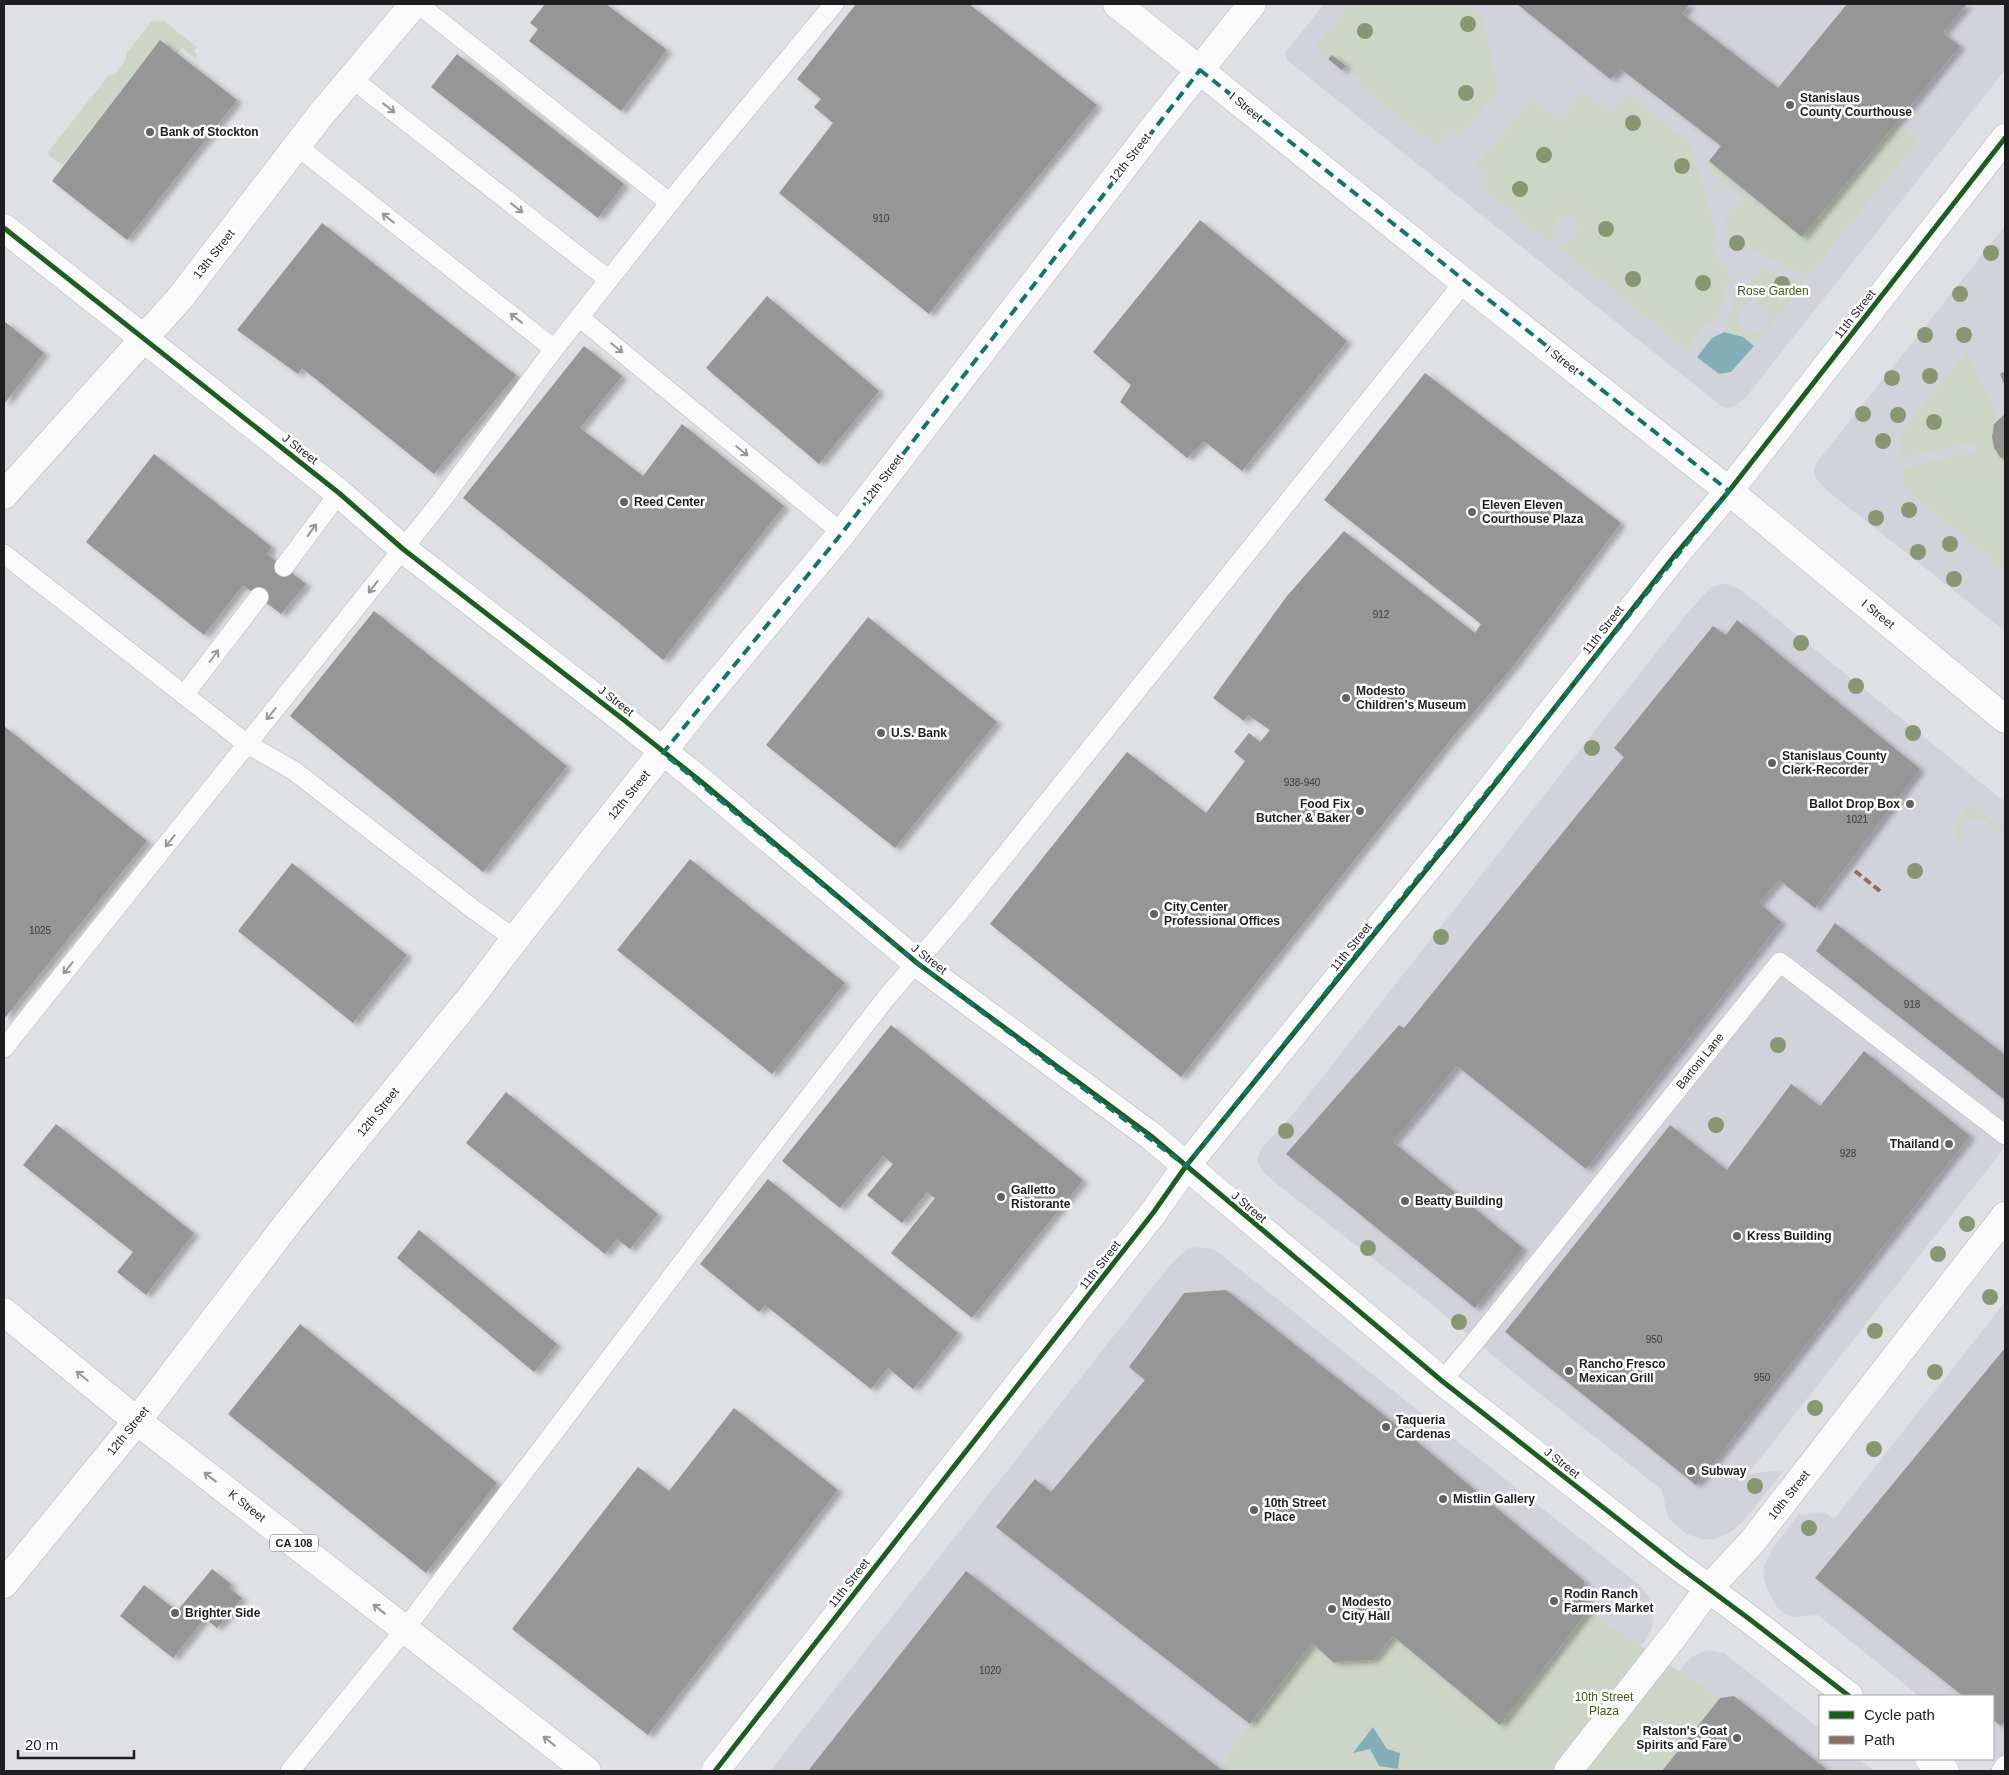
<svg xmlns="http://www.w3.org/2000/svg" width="2009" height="1775" font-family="Arial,sans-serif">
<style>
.built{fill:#d2d2db}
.green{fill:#cdd6c6}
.water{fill:#83aeb8}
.building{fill:#969697;filter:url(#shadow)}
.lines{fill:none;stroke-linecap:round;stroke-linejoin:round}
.service-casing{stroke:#b6b6b9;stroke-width:20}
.minor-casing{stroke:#b6b6b9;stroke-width:29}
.tertiary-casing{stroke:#b6b6b9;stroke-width:29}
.primary-casing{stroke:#b6b6b9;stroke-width:29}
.service{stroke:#fafafb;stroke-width:19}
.minor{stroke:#fafafb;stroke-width:28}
.tertiary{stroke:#fafafb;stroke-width:28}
.primary{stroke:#fafafb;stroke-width:28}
.quiet{stroke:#8d6e63;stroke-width:4;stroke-dasharray:8 4;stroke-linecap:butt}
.cycleway-casing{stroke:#fff;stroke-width:8}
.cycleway{stroke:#1b5e20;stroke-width:5}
.tree{fill:#899672}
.oneway{stroke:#979798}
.marked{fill:none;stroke:#0f766e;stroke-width:4;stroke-dasharray:10 6;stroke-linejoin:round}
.poi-dot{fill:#626264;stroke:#fff;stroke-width:2}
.labels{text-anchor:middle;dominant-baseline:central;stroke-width:5;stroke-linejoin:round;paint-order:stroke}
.number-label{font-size:10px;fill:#3c3c3e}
.shield{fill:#fff;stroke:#626263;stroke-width:1}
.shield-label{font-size:11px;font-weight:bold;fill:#1e1e20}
.poi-label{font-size:12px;font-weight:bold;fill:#1e1e20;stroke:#fff;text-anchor:start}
.street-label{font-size:12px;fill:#1e1e20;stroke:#fff}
.park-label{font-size:12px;fill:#435915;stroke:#fff}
</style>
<defs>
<filter id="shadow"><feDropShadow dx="5.5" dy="3" stdDeviation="2.5" flood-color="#0004"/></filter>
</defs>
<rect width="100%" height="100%" fill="#dfe0e3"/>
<g class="built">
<polygon points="1324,4 2005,4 2005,70 1746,397 1735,406 1727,408 1720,405 1287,60 1285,53"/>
<polygon points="2005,226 2005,631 1824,488 1816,478 1814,471 1816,464 1821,457"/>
<polygon points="1722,584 1728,584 1741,590 2005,802 2005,1147 1748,1474 1784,1470 1744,1521 1732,1531 1716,1539 1701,1539 1687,1534 1673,1523 1668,1517 1662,1490 1514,1373 1434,1306 1278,1185 1262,1171 1257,1159 1262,1148 1295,1112 1685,616 1710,588"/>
<polygon points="1198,1247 1211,1249 1219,1253 1638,1584 1651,1599 1653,1621 1651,1631 1644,1642 1540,1771 770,1771 1170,1265 1187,1249"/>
<polygon points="2005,1302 2005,1765 1993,1755 1993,1696 1919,1696 1818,1615 1794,1617 1784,1613 1776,1606 1769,1593 1764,1580 1764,1566 1773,1548 1798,1515 1825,1512 1834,1519"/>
<polygon points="1707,1650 1724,1653 1820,1729 1820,1759 1858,1759 1874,1771 1598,1771 1669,1682 1691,1657"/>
</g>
<g class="green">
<polygon points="1350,4 1465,4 1483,19 1499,90 1460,136 1450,128 1436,146 1356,82 1360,77 1332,55 1328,59 1314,48"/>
<polygon points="164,21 197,47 194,51 197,54 195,58 182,48 177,53 160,40 63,165 49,156 48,152 109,75 115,74 126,59 126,54 151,22"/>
<path d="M1583,90L1611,113L1628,93L1691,144L1716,233C1709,248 1714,259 1728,267L1726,291L1716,323L1702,327L1687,349L1560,249L1563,242L1571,241L1577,236L1578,225C1573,217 1566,214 1557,219L1552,229L1554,235L1549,242L1478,185L1485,175L1475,166L1533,99L1559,120Z"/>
<polygon points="1896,123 1919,140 1809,276 1747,247 1748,239 1743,234 1734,232 1729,236 1725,219 1742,198 1711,174 1709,161"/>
<path d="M1764,269L1804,283L1754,346L1743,337L1724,332L1737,285L1743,284L1748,304C1734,313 1735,323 1747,334C1765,336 1771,324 1766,309L1757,303L1751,281Z"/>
<path d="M1967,352L1999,419C1988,432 1990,451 2005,460L2004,570L1905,489L1902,468L1977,452L1975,443L1902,457L1899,435Z"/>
<path d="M1971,804L2005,831V836L1982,818L1962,820L1961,847C1946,829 1959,819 1971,804Z"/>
<polygon points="1588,1611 1720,1698 1662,1771 1223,1771 1220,1770 1250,1724 1312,1643 1333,1662 1373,1660 1393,1636 1500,1725"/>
</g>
<g class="water">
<polygon points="1724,332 1743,337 1754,346 1731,372 1719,374 1697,357 1712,338"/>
<polygon points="1373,1727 1387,1749 1400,1753 1398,1769 1379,1766 1370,1749 1353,1753"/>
</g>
<g class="building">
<polygon points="545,4 555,5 556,4 606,4 667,50 621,111 529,41 538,29 530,23"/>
<polygon points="856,4 969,4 1097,105 983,244 929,314 779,193 833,123 814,107 821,99 797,79"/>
<polygon points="1517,4 1690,4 1682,14 1778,88 1847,4 1967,4 1943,33 1960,46 1802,237 1709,161 1721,146 1621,69 1610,79"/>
<polygon points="160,40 237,100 127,240 52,181"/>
<polygon points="457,54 624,184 598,218 431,87"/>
<polygon points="1332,55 1346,66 1342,70 1328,59"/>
<polygon points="1200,220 1347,341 1242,471 1204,441 1187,458 1120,402 1131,385 1093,352"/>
<polygon points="322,223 516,375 434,474 302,368 298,374 237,330"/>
<polygon points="767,296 879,391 819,464 706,368"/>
<polygon points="4,321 44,353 4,404"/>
<polygon points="584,346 622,376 580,428 643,476 682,424 784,506 663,660 618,622 463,498"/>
<polygon points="2005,371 2005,386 2000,374"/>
<polygon points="1425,373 1621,523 1515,664 1457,732 1181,1077 990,924 1127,752 1206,813 1245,761 1234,752 1249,733 1260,742 1270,730 1248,715 1244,721 1213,698 1287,596 1344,531 1475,633 1481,624 1324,500"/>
<polygon points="2005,414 2005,460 2000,457 1994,448 1992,437 1994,424"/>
<polygon points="154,454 272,547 267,554 306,584 281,614 243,585 204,635 86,542"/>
<polygon points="374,611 567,766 483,872 290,716"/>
<polygon points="868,617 997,722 895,848 766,745"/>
<polygon points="1737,620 1920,769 1815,908 1779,880 1759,903 1781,922 1586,1169 1457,1066 1393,1142 1523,1248 1475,1308 1286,1154 1399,1025 1404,1028 1624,757 1614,748 1713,626 1726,635"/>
<polygon points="4,726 147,841 4,1019"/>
<polygon points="690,859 845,983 772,1074 617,950"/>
<polygon points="292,863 407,955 353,1023 238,931"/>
<polygon points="1835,923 2005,1055 2005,1100 1816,951"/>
<polygon points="891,1025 1083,1180 972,1318 891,1253 935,1198 927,1192 902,1223 867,1195 893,1164 883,1156 888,1150 840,1208 782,1161"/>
<polygon points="1864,1051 1970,1136 1696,1485 1505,1332 1670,1125 1727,1170 1791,1084 1820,1106"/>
<polygon points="506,1092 658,1214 630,1249 617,1239 605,1254 466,1143"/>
<polygon points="56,1124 194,1233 146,1295 117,1272 133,1252 23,1165"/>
<polygon points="768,1179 958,1333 913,1389 888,1368 871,1389 765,1305 759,1312 700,1264"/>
<polygon points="419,1230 557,1344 534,1372 397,1258"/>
<polygon points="1226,1290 1404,1431 1584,1581 1588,1611 1500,1725 1393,1636 1373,1660 1333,1662 1312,1643 1250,1724 996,1527 1035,1479 1051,1492 1145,1380 1129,1367 1184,1293"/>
<polygon points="300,1324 497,1483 426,1573 228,1414"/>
<polygon points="2005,1348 2005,1721 2001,1726 1993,1720 1993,1696 1963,1696 1815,1578"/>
<polygon points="734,1408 838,1490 648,1735 512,1629 638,1467 669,1491"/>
<polygon points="212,1569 231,1584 229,1588 242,1598 217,1628 205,1618 173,1658 120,1616 144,1585 177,1611"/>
<polygon points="966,1571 1220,1769 1223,1771 808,1771"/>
<polygon points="1734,1696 1826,1769 1824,1771 1662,1771 1720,1698"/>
</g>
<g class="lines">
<g class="service-casing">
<g id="service">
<polyline points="418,4 670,203"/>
<polyline points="351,78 609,280"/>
<polyline points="297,146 554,349"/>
<polyline points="579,317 842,533"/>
<polyline points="4,554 247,744 293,770 473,909 515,939"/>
<polyline points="284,567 339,493"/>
<polyline points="184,695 259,597"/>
<polyline points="4,1048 442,500 554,349 691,176 834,4"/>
<polyline points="1442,1381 1482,1333 1780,962 2005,1135"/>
<polyline points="290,1771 405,1629 741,1185 886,998 961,910 1464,282"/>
<polyline points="2001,1771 2005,1765"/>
</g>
</g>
<g class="minor-casing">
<g id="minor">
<polyline points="4,228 339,493 403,549 624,720 704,784 917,963 1151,1136 1442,1381 1674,1563 1752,1621 1849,1696"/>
<polyline points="4,495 180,298 319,117 414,4"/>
<polyline points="4,1584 137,1421 290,1220 475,992 515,939 697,708 842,533 1152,130 1252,4"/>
<polyline points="1929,1759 1945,1771"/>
<polyline points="715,1771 1153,1213 1186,1166 1461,827 1675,555 1729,491 2005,138"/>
<polyline points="1568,1771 1676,1633 1709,1588 1752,1542 2005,1216"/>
</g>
</g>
<g class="tertiary-casing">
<polyline id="tertiary" points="1117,4 1464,282 1729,491 2005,719"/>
</g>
<g class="primary-casing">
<polyline id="primary" points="4,1312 137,1421 587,1771"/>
</g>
<use href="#service" class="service"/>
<use href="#minor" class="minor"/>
<use href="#tertiary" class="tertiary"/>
<use href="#primary" class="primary"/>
<polyline class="quiet" points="1855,871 1880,891"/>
<g class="cycleway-casing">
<g id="cycleway">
<polyline points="4,228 339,493 403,549 624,720 704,784 917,963 1151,1136 1442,1381 1674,1563 1752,1621 1849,1696"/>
<polyline points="715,1771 1153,1213 1186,1166 1461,827 1675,555 1729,491 2005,138"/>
</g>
</g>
<use href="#cycleway" class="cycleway"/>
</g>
<g class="tree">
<circle cx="1468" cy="24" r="8"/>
<circle cx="1365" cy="31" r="8"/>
<circle cx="1466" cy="93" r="8"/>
<circle cx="1633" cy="123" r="8"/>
<circle cx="1544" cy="155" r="8"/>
<circle cx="1682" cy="166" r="8"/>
<circle cx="1520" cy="189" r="8"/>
<circle cx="1606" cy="229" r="8"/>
<circle cx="1737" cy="243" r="8"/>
<circle cx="1991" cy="253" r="8"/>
<circle cx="1633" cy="279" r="8"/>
<circle cx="1703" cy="283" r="8"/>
<circle cx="1782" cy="284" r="8"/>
<circle cx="1960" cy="294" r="8"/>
<circle cx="1925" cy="335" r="8"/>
<circle cx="1964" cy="335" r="8"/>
<circle cx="1930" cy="376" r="8"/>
<circle cx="1892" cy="378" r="8"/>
<circle cx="1863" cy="414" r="8"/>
<circle cx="1898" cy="415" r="8"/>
<circle cx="1934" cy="422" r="8"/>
<circle cx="1883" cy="441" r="8"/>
<circle cx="1909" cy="510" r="8"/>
<circle cx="1876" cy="518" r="8"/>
<circle cx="1950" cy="544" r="8"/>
<circle cx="1918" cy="552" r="8"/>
<circle cx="1954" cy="579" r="8"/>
<circle cx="1801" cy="643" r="8"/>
<circle cx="1856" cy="686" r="8"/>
<circle cx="1913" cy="733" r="8"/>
<circle cx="1592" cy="748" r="8"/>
<circle cx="1915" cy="871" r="8"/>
<circle cx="1441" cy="937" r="8"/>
<circle cx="1778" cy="1045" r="8"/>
<circle cx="1716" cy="1125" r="8"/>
<circle cx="1286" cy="1131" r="8"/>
<circle cx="1967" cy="1224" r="8"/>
<circle cx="1368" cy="1248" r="8"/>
<circle cx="1938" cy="1254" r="8"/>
<circle cx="1990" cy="1297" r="8"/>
<circle cx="1459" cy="1322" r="8"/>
<circle cx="1875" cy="1331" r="8"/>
<circle cx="1935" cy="1372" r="8"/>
<circle cx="1815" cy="1408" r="8"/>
<circle cx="1874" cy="1449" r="8"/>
<circle cx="1755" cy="1486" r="8"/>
<circle cx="1809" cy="1528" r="8"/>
</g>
<defs><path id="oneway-shaft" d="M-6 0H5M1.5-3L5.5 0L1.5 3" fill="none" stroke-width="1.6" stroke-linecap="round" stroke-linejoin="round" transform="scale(1.25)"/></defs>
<g class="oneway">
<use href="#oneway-shaft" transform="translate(389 108) rotate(38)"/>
<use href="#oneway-shaft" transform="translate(517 208) rotate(38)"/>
<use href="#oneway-shaft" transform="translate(388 218) rotate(-142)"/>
<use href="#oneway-shaft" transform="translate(516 318) rotate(-142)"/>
<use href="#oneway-shaft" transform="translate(617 348) rotate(39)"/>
<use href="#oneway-shaft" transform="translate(742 451) rotate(39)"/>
<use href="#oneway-shaft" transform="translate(312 530) rotate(-54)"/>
<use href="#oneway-shaft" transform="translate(373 587) rotate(128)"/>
<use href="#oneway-shaft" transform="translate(214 656) rotate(-53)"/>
<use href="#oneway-shaft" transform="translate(271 714) rotate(129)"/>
<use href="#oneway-shaft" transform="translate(170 841) rotate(129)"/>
<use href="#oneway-shaft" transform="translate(68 968) rotate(129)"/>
<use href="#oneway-shaft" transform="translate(82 1376) rotate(-141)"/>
<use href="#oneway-shaft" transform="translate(210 1477) rotate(-142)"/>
<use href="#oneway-shaft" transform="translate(379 1609) rotate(-142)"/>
<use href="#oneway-shaft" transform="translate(549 1741) rotate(-142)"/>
</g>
<path class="marked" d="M1200,70L1729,491L1186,1166L917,963L663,753L842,533Z"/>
<g class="poi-dot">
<circle cx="1790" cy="105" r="5"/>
<circle cx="150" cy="132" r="5"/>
<circle cx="624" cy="502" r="5"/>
<circle cx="1472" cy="512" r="5"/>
<circle cx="1346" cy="698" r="5"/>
<circle cx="881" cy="733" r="5"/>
<circle cx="1772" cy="763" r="5"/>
<circle cx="1910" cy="804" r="5"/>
<circle cx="1360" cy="811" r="5"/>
<circle cx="1154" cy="914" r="5"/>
<circle cx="1949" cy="1144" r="5"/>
<circle cx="1001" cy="1197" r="5"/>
<circle cx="1405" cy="1201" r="5"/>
<circle cx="1737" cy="1236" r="5"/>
<circle cx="1569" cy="1371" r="5"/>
<circle cx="1386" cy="1427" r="5"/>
<circle cx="1691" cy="1471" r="5"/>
<circle cx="1443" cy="1499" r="5"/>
<circle cx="1254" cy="1510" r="5"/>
<circle cx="1554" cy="1601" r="5"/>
<circle cx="1332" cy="1609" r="5"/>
<circle cx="175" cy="1613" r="5"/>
<circle cx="1737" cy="1738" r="5"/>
</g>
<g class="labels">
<g class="number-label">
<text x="881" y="218">910</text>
<text x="1381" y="614">912</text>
<text x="1302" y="782">938-940</text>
<text x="1857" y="819">1021</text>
<text x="40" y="930">1025</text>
<text x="1912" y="1004">918</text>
<text x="1848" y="1153">928</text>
<text x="1654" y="1339">950</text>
<text x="1762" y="1377">950</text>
<text x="990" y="1670">1020</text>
</g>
<rect class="shield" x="270" y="1534.5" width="48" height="17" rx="4"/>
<g class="shield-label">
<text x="294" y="1543">CA 108</text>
</g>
<g class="poi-label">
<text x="1800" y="98">Stanislaus<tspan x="1800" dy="14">County Courthouse</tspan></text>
<text x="160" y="132">Bank of Stockton</text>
<text x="634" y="502">Reed Center</text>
<text x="1482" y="505">Eleven Eleven<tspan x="1482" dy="14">Courthouse Plaza</tspan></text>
<text x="1356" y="691">Modesto<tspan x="1356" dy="14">Children's Museum</tspan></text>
<text x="891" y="733">U.S. Bank</text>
<text x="1782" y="756">Stanislaus County<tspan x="1782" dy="14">Clerk-Recorder</tspan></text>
<text x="1350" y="804" text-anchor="end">Food Fix<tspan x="1350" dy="14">Butcher &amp; Baker</tspan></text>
<text x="1900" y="804" text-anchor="end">Ballot Drop Box</text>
<text x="1164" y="907">City Center<tspan x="1164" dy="14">Professional Offices</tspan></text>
<text x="1939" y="1144" text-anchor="end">Thailand</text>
<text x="1011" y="1190">Galletto<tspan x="1011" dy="14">Ristorante</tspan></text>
<text x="1415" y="1201">Beatty Building</text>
<text x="1747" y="1236">Kress Building</text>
<text x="1579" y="1364">Rancho Fresco<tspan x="1579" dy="14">Mexican Grill</tspan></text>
<text x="1396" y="1420">Taqueria<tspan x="1396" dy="14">Cardenas</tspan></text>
<text x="1701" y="1471">Subway</text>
<text x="1453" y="1499">Mistlin Gallery</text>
<text x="1264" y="1503">10th Street<tspan x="1264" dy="14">Place</tspan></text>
<text x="1564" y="1594">Rodin Ranch<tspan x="1564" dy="14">Farmers Market</tspan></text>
<text x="1342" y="1602">Modesto<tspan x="1342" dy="14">City Hall</tspan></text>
<text x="185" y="1613">Brighter Side</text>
<text x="1727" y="1731" text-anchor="end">Ralston's Goat<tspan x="1727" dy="14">Spirits and Fare</tspan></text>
</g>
<g class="street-label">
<text transform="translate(1246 107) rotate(39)">I Street</text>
<text transform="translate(1130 158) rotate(-52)">12th Street</text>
<text transform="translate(214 254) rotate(-52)">13th Street</text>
<text transform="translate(1855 314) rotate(-52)">11th Street</text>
<text transform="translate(1562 360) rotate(38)">I Street</text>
<text transform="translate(300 449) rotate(38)">J Street</text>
<text transform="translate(883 479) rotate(-53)">12th Street</text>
<text transform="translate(1878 614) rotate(39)">I Street</text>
<text transform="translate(1603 630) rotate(-52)">11th Street</text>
<text transform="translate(616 701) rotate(38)">J Street</text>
<text transform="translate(629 795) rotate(-51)">12th Street</text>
<text transform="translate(1351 947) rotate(-51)">11th Street</text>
<text transform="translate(929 959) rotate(38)">J Street</text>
<text transform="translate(1700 1061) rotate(-51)">Bartoni Lane</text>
<text transform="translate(378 1112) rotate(-51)">12th Street</text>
<text transform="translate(1249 1207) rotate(40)">J Street</text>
<text transform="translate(1100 1265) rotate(-52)">11th Street</text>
<text transform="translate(128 1431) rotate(-51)">12th Street</text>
<text transform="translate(1562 1463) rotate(38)">J Street</text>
<text transform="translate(1789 1495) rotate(-52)">10th Street</text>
<text transform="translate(247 1506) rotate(38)">K Street</text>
<text transform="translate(849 1583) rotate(-52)">11th Street</text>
</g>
<g class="park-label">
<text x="1773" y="291">Rose Garden</text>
<text x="1604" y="1697">10th Street<tspan x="1604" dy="14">Plaza</tspan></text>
</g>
</g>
<rect width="2009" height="1775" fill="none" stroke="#1e1e20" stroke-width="10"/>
<rect x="1819" y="1695" width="175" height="65" fill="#ffffff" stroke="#a5a5a6"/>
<rect x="1829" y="1711" width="25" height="8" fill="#1b5e20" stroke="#a5a5a6"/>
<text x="1864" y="1720" font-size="15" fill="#1e1e20">Cycle path</text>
<rect x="1829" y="1736" width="25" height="8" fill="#8d6e63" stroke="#a5a5a6"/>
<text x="1864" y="1745" font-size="15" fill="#1e1e20">Path</text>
<path d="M18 1750v8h116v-8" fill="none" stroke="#1e1e20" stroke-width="2.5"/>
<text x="25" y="1750" font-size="15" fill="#1e1e20" stroke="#ffffff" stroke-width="4" paint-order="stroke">20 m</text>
</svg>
